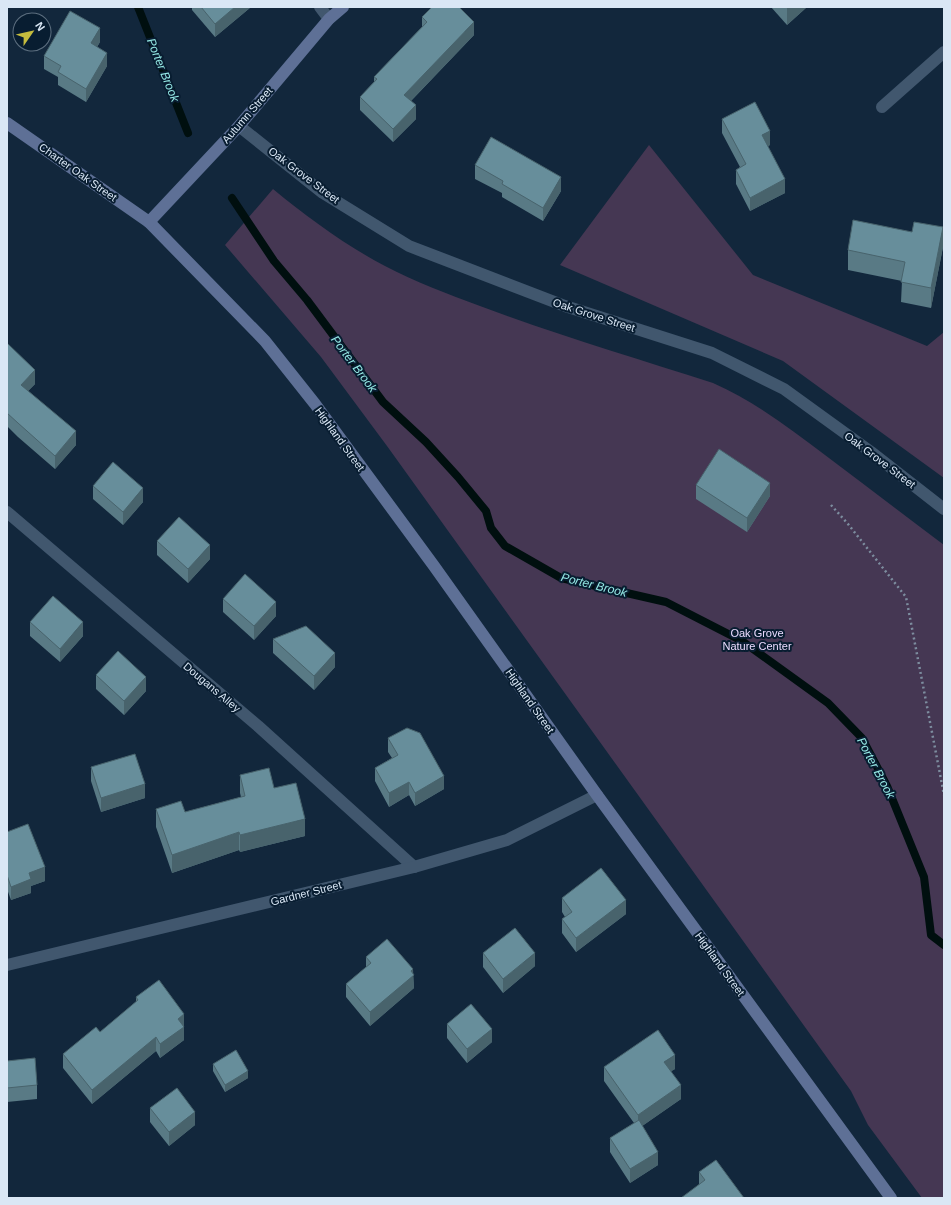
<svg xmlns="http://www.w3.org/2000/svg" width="951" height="1205" font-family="Helvetica,sans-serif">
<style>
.green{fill:#453753}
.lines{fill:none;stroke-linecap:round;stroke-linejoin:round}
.stream{stroke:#000f0f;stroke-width:8}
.path{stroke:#7d8d9f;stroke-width:2.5;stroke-dasharray:2 3;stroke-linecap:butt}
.street{stroke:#41576e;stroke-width:12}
.secondary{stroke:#5e7096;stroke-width:12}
.wall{fill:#597a85}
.shaded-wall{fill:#48636c}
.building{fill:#678e9b;stroke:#48636c}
.labels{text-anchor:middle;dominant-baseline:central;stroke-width:4;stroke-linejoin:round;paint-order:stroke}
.street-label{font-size:11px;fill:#dae7f5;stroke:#081d31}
.park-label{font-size:11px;fill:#ebdbfe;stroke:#081d31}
.water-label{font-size:12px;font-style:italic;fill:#95e9e5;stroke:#081d31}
</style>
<rect width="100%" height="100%" fill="#12273c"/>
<g class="green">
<polygon points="649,145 753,275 927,346 944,332 944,478 783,361 560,265"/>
<path d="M273,189C307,217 345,245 385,266C415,282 448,294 480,306C557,335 635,358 713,383C754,401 789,428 825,455C865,485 904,515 944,545V1198H922L868,1125L851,1091L387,446L321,357L225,245Z"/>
</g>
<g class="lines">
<g class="stream">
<polyline points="138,7 188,133"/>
<polyline points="232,198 274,261 307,300 383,402 426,442 458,477 486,511 491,528 505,546 561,578 666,602 742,641 828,703 862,738 887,786 924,877 931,935 944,945"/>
</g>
<polyline class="path" points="831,505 848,524 906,597 944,795"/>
<g class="street">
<polyline points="320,7 329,19"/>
<polyline points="882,107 944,52"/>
<polyline points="239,126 323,193 409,246 565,306 712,353 784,389 871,452 944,509"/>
<polyline points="7,512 258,726 414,867"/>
<polyline points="7,965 414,867 507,840 597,795"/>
</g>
<g class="secondary">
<polyline points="7,123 149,222 265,341 315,404 434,566 597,795 891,1198"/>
<polyline points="149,222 239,126 329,19 343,7"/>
</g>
</g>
<g class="wall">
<polygon points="192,7 251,7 215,37 192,10"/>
<polygon points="771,7 807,7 787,25"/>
<polygon points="422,17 474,35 411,101 416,119 393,142 360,110 360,97 374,82 374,77 422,27"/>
<polygon points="100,42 97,47 107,66 86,102 58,85 58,77 44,69 44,56"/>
<polygon points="722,119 770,145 768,146 785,193 750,211 736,184 736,170 740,167 722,133"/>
<polygon points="475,165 561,191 543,221 502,197 502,193 475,179"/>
<polygon points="943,247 931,308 901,302 902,281 848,270 848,250"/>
<polygon points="7,343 35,384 28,391 76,445 55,469 18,437 7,426"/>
<polygon points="696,485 770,496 747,532 696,499"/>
<polygon points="93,486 143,502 123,525 93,499"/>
<polygon points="157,541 210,559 188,583 157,555"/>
<polygon points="223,599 276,616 254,640 223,612"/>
<polygon points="30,622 83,636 60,662 30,636"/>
<polygon points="273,639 335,667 314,690 273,653"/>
<polygon points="96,675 146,691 124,715 96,689"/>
<polygon points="388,738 444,789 415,806 409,795 389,807 375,781 375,768 392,758 388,752"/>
<polygon points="91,767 145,798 101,812 91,781"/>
<polygon points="240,775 274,788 305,836 240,852 239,850 172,873 156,827 156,809 185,812 241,797 240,793"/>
<polygon points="7,832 45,881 31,886 31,893 11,900 7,889"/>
<polygon points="562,898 626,914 576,952 562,933 562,919 565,917 562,912"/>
<polygon points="483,953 535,966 503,993 483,967"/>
<polygon points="366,957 413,974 414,988 370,1026 346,997 346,984 366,967"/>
<polygon points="136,997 184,1014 184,1040 160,1058 156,1051 92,1104 63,1068 63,1054 100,1032 136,1002"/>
<polygon points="447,1024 492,1042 467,1063 447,1038"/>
<polygon points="7,1061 37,1085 37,1099 7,1102"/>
<polygon points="213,1064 248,1078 225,1092 213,1071"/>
<polygon points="604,1067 675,1069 671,1071 681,1099 642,1126 658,1165 630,1183 610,1152 610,1138 634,1123 604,1081"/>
<polygon points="150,1108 195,1125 169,1146 150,1122"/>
<polygon points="699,1172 744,1198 699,1184"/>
</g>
<g class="shaded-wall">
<polygon points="235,7 251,7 215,37 215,24"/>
<polygon points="787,7 807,7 787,25"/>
<polygon points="474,22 474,35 404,108 404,95"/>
<polygon points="100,28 100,42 91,57 91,43"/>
<polygon points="107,53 107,66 86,102 86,89"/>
<polygon points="416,105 416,119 393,142 393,129"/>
<polygon points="770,131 770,145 762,149 762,135"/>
<polygon points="561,177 561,191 543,221 543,208"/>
<polygon points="785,179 785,193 750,211 750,198"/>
<polygon points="943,227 943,247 931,308 931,288"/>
<polygon points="35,370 35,384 21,398 21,385"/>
<polygon points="76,431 76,445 55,469 55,456"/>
<polygon points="770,483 770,496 747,532 747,518"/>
<polygon points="143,488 143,502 123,525 123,512"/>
<polygon points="210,545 210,559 188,583 188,569"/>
<polygon points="276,602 276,616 254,640 254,626"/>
<polygon points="83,622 83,636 60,662 60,649"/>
<polygon points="335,653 335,667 314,690 314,676"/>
<polygon points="146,677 146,691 124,715 124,701"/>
<polygon points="444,776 444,789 415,806 415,793"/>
<polygon points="409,782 409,795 389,807 389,793"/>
<polygon points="145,784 145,798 101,812 101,798"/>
<polygon points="305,819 305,836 240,852 240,835"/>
<polygon points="239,832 239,850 172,873 172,855"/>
<polygon points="45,867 45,881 31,886 31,893 11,900 11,887 29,873"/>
<polygon points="626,900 626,914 576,952 576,938"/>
<polygon points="535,953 535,966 503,993 503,979"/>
<polygon points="413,969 414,988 370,1026 370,1012"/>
<polygon points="184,1014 184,1040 160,1058 160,1044 178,1019"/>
<polygon points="492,1029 492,1042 467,1063 467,1049"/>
<polygon points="156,1037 156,1051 92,1104 92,1090"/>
<polygon points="675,1055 675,1069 664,1076 664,1062"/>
<polygon points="248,1071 248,1078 225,1092 225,1085"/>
<polygon points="681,1085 681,1099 638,1129 638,1115"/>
<polygon points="195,1112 195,1125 169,1146 169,1132"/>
<polygon points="658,1152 658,1165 630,1183 630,1169"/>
</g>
<g class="building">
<polygon points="201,7 235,7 215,24"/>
<polygon points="432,7 459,7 474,22 404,95 416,105 393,129 360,97 377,79 374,77 427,22 422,17"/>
<polygon points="70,11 100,28 91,43 107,53 86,89 58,72 61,66 44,56"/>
<polygon points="755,102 770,131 762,135 785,179 750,198 736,170 746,164 722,119"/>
<polygon points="491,137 561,177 543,208 502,184 503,181 475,165"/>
<polygon points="853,220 912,232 914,222 943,227 931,288 901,282 905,262 848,250"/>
<polygon points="7,343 35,370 21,385 76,431 55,456 18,423 7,413"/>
<polygon points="719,449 770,483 747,518 696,485"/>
<polygon points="113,462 143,488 123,512 93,486"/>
<polygon points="179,517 210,545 188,569 157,541"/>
<polygon points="245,574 276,602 254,626 223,599"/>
<polygon points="53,596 83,622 60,649 30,622"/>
<polygon points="306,626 335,653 314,676 273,639"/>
<polygon points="118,651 146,677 124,701 96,675"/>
<polygon points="407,728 420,733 444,776 415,793 409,782 389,793 375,768 398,755 388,738"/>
<polygon points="135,754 145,784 101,798 91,767"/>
<polygon points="269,768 274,788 296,783 305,819 240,835 239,832 172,855 156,809 181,801 185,812 245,796 240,775"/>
<polygon points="28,824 45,867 29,873 31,879 11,887 7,875 7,832"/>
<polygon points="601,868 626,900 576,938 562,919 572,912 562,898"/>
<polygon points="515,928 535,953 503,979 483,953"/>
<polygon points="387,939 413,969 411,971 414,975 370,1012 346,984 371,963 366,957"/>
<polygon points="159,980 184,1014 178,1019 184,1027 160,1044 156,1037 92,1090 63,1054 96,1027 100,1032 138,1000 136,997"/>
<polygon points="471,1004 492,1029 467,1049 447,1024"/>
<polygon points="658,1030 675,1055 664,1062 681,1085 638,1115 604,1067"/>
<polygon points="236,1050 248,1071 225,1085 213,1064"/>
<polygon points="35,1058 37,1085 7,1088 7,1061"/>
<polygon points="177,1088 195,1112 169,1132 150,1108"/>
<polygon points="639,1120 658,1152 630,1169 610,1138"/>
<polygon points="716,1160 744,1198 681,1198 705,1180 699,1172"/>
</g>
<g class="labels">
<g class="street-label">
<text transform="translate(247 115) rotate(-49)">Autumn Street</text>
<text transform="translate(78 172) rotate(35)">Charter Oak Street</text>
<text transform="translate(304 175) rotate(37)">Oak Grove Street</text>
<text transform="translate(594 315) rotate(18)">Oak Grove Street</text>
<text transform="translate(340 439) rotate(54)">Highland Street</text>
<text transform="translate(880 460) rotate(37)">Oak Grove Street</text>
<text transform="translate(212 687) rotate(40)">Dougans Alley</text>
<text transform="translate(530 701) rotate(55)">Highland Street</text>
<text transform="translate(306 893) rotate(-14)">Gardner Street</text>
<text transform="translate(720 964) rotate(54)">Highland Street</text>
</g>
<g class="park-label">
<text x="757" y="633">Oak Grove<tspan x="757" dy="13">Nature Center</tspan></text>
</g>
<g class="water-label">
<text transform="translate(163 70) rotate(68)">Porter Brook</text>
<text transform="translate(354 364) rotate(53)">Porter Brook</text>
<text transform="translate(594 585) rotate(14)">Porter Brook</text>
<text transform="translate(876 768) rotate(62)">Porter Brook</text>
</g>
</g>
<rect width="951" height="1205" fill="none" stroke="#dae7f5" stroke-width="16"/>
<g transform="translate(32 32) rotate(56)"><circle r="19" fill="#081d31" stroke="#5c6e7f"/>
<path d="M0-3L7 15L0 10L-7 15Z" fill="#c4bc3e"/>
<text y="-6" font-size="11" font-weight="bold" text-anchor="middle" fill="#dae7f5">N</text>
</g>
</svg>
